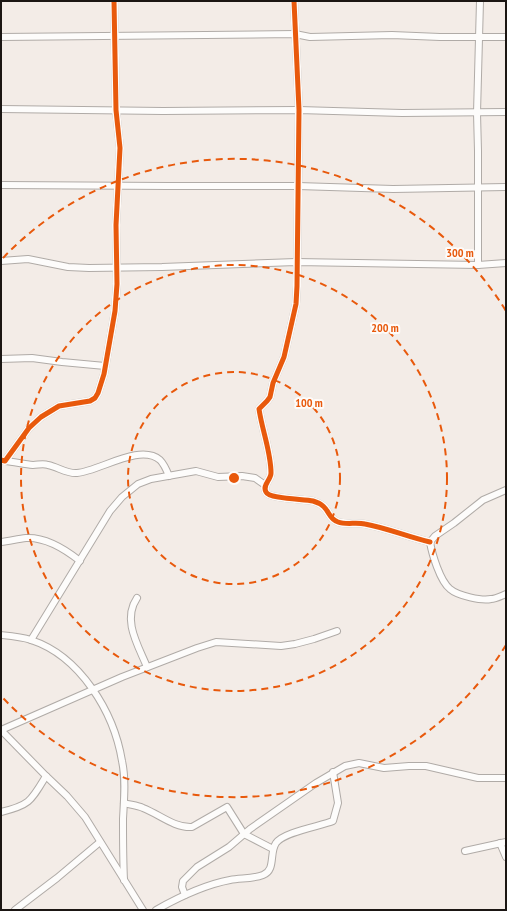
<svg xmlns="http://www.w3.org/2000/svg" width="507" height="911" font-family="'PT Sans Narrow',sans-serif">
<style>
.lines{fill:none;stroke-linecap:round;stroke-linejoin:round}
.minor-casing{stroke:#b0aba7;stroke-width:8}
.minor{stroke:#fdfcfb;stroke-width:6}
.cycleway-casing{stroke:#fefbf9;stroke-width:8}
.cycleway{stroke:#e8590c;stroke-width:5}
.ring{fill:none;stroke:#e8590c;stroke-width:2;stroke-dasharray:7 5}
.centre{fill:#e8590c;stroke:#fefbf9;stroke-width:2}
.ring-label{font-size:12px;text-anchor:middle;font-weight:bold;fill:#e8590c;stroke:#fefbf9;stroke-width:4;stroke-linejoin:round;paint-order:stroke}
</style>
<rect width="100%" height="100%" fill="#f3ece7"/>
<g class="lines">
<g class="minor-casing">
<g id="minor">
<path d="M294,1L299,110L297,286L296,304L284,357L273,383L270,397L267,401L259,409C262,430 271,452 271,473C271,480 262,485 266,492C269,499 304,499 313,501C331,506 326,518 338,522C346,525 356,522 365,524C387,528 408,537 430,542"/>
<polyline points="1,37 295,34 310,37 392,35 440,37 506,37"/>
<polyline points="1,109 163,111 299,110 402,113 506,112"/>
<polyline points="1,185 168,186 298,186 393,189 506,187"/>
<polyline points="1,261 28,259 68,267 89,268 162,267 296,262 478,265 506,263"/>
<polyline points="478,265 478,151 477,113 480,1"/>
<polyline points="1,359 32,358 62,362 105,366"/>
<polyline points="1,460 5,461 29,428 41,417 59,406 90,401 95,398 98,393 104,374 115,311 117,284 116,225 120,148 116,110 114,1"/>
<path d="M5,461C14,462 24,464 33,465C38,465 43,463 48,465C58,467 67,474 77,473C100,471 140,443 160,460C164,464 167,471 169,476"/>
<path d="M1,542C9,541 18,539 26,538C45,537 65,549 80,561"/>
<path d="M430,542C432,554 440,581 450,589C458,596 482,601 491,599C496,599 501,596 506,594"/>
<polyline points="430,542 435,536 454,523 483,500 506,490"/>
<path d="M137,598C122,620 138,645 147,667"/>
<path d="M1,635C11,636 22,637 31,640C80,656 114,712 122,761C126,779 124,800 123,819C123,839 123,859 124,880"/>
<polyline points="31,640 110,511 122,497 138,484 151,479 196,471 218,477 242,476 255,478 265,485"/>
<polyline points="1,730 122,677 197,648 216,642 281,646 295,644 314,639 337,631"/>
<polyline points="1,730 46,776 67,796 85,817 143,910"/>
<path d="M124,803C130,805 137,805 143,808C159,814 174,828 192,827L227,807L244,834L273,849"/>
<path d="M1,812C30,805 31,801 46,776"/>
<polyline points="500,843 506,857"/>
<polyline points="465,851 506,842"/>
<polyline points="185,895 182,887 183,881 197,867 229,847 250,829 316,783 345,766 359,763 384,768 409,766 426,766 478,778 506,778"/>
<polyline points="15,910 57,878 100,842"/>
<path d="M156,910C179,897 203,885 230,880C241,878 253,879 263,875C276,870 269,853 276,843C283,832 321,826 333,821L338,803L333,772"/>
</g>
</g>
<use href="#minor" class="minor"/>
<g class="cycleway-casing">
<g id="cycleway">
<path d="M294,1L299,110L297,286L296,304L284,357L273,383L270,397L267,401L259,409C262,430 271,452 271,473C271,480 262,485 266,492C269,499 304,499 313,501C331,506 326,518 338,522C346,525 356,522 365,524C387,528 408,537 430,542"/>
<polyline points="1,460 5,461 29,428 41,417 59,406 90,401 95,398 98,393 104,374 115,311 117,284 116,225 120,148 116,110 114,1"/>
</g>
</g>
<use href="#cycleway" class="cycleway"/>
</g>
<g class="ring">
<circle cx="234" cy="478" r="106"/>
<circle cx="234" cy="478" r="213"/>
<path d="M506 645A319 319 0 0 1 3 698M3 258A319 319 0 0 1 506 311"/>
</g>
<circle cx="234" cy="478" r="6" class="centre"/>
<g class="ring-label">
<text x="460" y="257">300 m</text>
<text x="385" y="332">200 m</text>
<text x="309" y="407">100 m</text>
</g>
<rect width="507" height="911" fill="none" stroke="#1b1613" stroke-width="4"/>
</svg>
